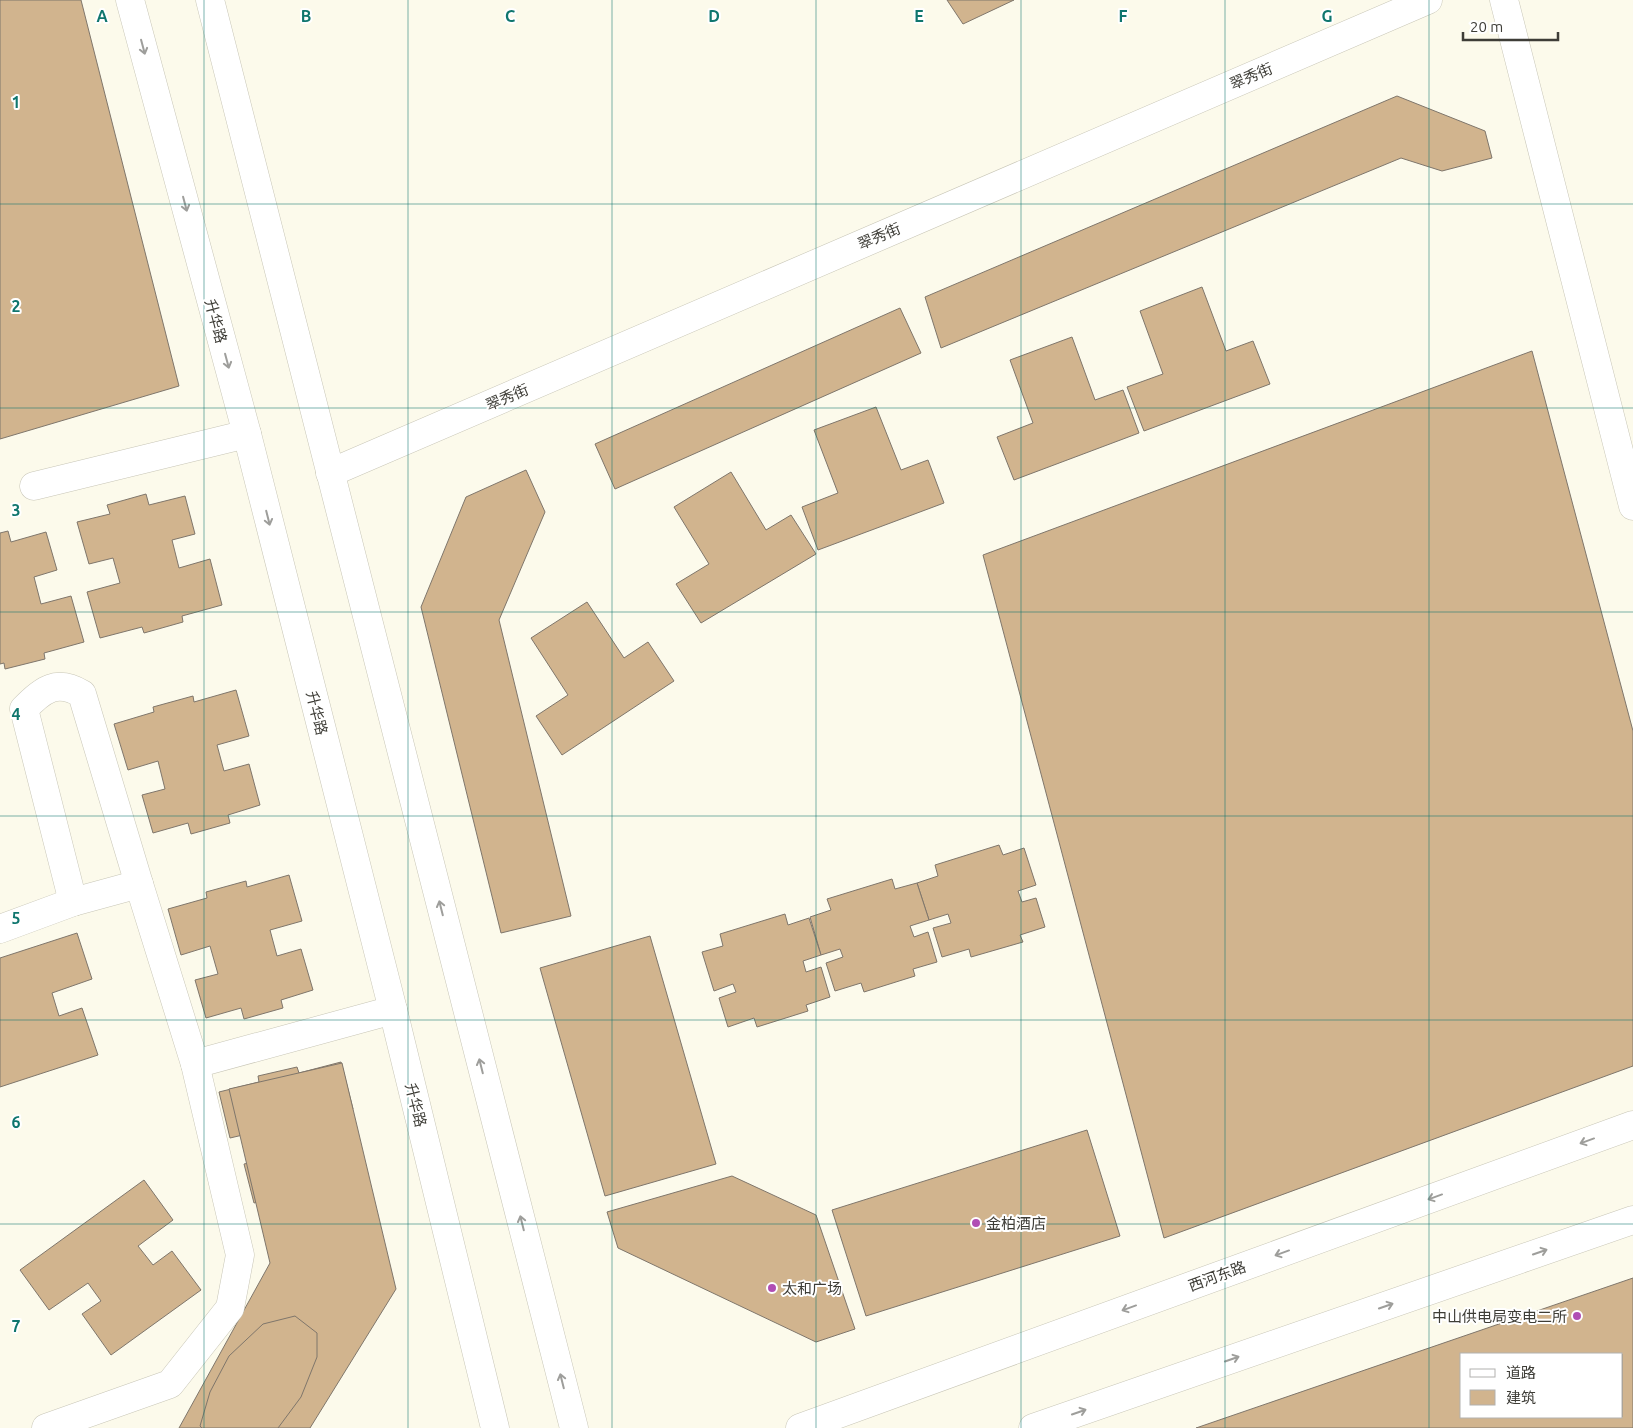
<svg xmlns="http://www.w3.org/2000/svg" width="1633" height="1428" font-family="Ubuntu,'Noto Sans SC',sans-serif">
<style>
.building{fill:#d1b48e;stroke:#7f766b;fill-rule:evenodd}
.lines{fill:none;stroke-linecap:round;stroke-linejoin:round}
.street-casing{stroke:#c8c6b7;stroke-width:29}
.secondary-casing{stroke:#c8c6b7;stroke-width:29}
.street{stroke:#fff;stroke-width:28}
.secondary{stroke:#fff;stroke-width:28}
.oneway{stroke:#9e9e9b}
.grid{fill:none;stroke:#0f766e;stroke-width:1;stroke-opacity:0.55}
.poi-dot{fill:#b04eb4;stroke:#fff;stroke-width:2}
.labels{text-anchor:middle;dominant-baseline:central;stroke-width:4;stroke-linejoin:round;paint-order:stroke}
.street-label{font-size:15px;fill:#3e3d37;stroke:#fff}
.poi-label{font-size:15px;fill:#3e3d37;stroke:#fff;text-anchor:start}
.grid-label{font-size:16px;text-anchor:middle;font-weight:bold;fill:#0f766e;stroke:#fff;stroke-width:4;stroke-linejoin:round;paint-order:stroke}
</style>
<rect width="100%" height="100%" fill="#fcfaeb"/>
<g class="building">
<polygon points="0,0 81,0 179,386 0,439"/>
<polygon points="947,0 1014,0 963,24"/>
<polygon points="1397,96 1485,131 1492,158 1442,171 1401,158 941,348 925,297"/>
<polygon points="1202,287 1226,351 1253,341 1270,384 1144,431 1127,387 1163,374 1140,311"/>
<polygon points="900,308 921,353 615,489 595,444"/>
<polygon points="1072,337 1095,400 1123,390 1139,433 1014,480 997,437 1033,423 1010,360"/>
<polygon points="1532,351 1633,731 1633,1066 1164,1238 983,555"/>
<polygon points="876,407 901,470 928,460 944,503 818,550 802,507 838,493 814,430"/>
<polygon points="526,470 545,512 499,620 571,916 501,933 421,607 466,497"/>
<polygon points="731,472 766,530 791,515 816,554 701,623 676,584 709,564 674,507"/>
<polygon points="146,494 149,505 185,496 195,534 172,540 179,568 210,559 222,605 182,616 183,622 144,633 142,627 100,638 87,592 120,583 113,558 89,564 77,522 110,514 107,505"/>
<polygon points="8,531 11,542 46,532 57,570 34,577 41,604 71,596 84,642 44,653 45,659 5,669 4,663 0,664 0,533"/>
<polygon points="587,602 624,658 648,642 674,681 562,755 536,716 568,695 531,638"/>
<polygon points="236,690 249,736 217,745 224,771 249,764 260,805 228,815 230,823 191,834 188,823 153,833 142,795 165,789 158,761 128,770 114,724 154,712 153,707 193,696 194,702"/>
<polygon points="999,845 1003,855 1024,848 1036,885 1018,891 1022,902 1036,898 1045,927 1020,935 1023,942 971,957 969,949 942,957 933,928 951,923 948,914 929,920 917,883 938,876 935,865"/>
<polygon points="289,875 302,921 270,930 277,956 301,949 313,990 281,1000 283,1008 244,1019 241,1008 206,1018 195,980 218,974 210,946 181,955 168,909 207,898 206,892 246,881 247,887"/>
<polygon points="892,879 895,889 917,883 929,920 910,926 914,937 928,932 937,962 913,969 915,976 864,992 861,983 835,991 826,963 843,957 840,949 821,955 810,917 831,910 827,899"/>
<polygon points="785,914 788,925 809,918 821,955 803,961 806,972 821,967 830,997 806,1005 808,1011 757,1027 754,1018 728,1027 719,998 736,992 733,984 714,991 702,952 723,946 720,934"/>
<polygon points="77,933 92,979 52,993 59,1016 82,1008 98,1055 0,1087 0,958"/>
<polygon points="650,936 716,1164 605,1196 540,968"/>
<polygon points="341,1062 353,1109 321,1117 327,1142 351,1136 362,1179 329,1186 331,1195 292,1205 289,1194 254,1203 244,1164 267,1159 260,1131 230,1138 219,1092 259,1082 258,1076 297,1067 299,1073"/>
<polygon points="342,1063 396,1289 310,1428 179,1428 270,1263 229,1089"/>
<polygon points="1087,1130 1120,1236 866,1316 832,1210"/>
<polygon points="732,1176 816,1215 855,1329 816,1342 618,1248 607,1212"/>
<polygon points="144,1180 173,1220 138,1246 153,1265 172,1251 201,1290 111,1355 82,1314 101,1301 88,1283 49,1310 20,1270"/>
<path d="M1633,1278V1428H1196ZM1462,1354H1622V1417H1462Z"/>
<polygon points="295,1316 317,1333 317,1357 301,1397 278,1428 202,1428 200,1426 210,1392 229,1356 263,1324"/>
</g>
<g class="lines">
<g class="street-casing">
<g id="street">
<polyline points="330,473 1428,0"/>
<polyline points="34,486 247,434"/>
<path d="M73,902L24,709C43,689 57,679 82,694L139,884"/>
<polyline points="0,929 73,902 139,884 195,1064 240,1255 230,1308 170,1384 46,1428"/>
<polyline points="195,1064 393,1010"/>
</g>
</g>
<g class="secondary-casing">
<g id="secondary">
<polyline points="130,0 247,434 393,1010 495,1428"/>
<polyline points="210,0 574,1428"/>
<polyline points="1504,0 1633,506"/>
<polyline points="800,1428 1633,1125"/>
<polyline points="1033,1428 1633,1220"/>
</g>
</g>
<use href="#street" class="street"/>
<use href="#secondary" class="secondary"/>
</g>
<defs><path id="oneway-shaft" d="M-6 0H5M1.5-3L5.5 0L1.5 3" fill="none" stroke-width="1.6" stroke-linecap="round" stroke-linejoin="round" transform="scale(1.25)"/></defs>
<g class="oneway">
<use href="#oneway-shaft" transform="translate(143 47) rotate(75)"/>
<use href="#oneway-shaft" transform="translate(185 204) rotate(75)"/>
<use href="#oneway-shaft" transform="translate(227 361) rotate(75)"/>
<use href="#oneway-shaft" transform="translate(268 518) rotate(76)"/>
<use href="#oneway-shaft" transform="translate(441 908) rotate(-104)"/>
<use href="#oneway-shaft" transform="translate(481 1066) rotate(-104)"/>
<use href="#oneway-shaft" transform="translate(1587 1141) rotate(160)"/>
<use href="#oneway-shaft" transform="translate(1435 1197) rotate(160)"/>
<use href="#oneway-shaft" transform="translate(522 1223) rotate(-104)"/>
<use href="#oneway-shaft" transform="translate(1540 1252) rotate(-19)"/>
<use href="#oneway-shaft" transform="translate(1282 1253) rotate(160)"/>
<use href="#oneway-shaft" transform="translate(1386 1306) rotate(-19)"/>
<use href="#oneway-shaft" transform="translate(1129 1308) rotate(160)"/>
<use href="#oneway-shaft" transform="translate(1232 1359) rotate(-19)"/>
<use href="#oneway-shaft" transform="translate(562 1381) rotate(-104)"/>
<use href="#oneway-shaft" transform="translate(1079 1412) rotate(-19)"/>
</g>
<path class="grid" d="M204,0V1428M408,0V1428M612,0V1428M816,0V1428M1021,0V1428M1225,0V1428M1429,0V1428M0,204H1633M0,408H1633M0,612H1633M0,816H1633M0,1020H1633M0,1224H1633"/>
<g class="poi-dot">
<circle cx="976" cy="1223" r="5"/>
<circle cx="772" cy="1288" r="5"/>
<circle cx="1577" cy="1316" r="5"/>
</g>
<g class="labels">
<g class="street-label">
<text transform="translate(1251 76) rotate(-23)">翠秀街</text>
<text transform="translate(879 236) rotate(-23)">翠秀街</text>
<text transform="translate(216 321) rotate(75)">升华路</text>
<text transform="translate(507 397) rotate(-23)">翠秀街</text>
<text transform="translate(317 713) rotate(76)">升华路</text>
<text transform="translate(416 1105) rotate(76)">升华路</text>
<text transform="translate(1217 1276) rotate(-20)">西河东路</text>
</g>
<g class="poi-label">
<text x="986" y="1223">金柏酒店</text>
<text x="782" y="1288">太和广场</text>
<text x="1567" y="1316" text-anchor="end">中山供电局变电二所</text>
</g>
</g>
<g class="grid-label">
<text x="102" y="22">A</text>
<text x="306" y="22">B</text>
<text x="510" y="22">C</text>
<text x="714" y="22">D</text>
<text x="919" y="22">E</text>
<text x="1123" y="22">F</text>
<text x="1327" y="22">G</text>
<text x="16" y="108">1</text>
<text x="16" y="312">2</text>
<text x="16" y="516">3</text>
<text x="16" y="720">4</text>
<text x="16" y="924">5</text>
<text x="16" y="1128">6</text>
<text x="16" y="1332">7</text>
</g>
<rect x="1460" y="1353" width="162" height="65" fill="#ffffff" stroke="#b2b1af"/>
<rect x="1470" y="1369" width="25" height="8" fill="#ffffff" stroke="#b2b1af"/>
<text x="1506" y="1378" font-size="15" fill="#3e3d37">道路</text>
<rect x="1470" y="1390" width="25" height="15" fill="#d1b48e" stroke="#b2b1af"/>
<text x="1506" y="1403" font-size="15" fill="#3e3d37">建筑</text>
<path d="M1463 32v8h95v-8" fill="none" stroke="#3e3d37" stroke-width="2.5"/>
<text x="1470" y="32" font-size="15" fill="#3e3d37" stroke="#ffffff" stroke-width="4" paint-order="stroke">20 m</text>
</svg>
